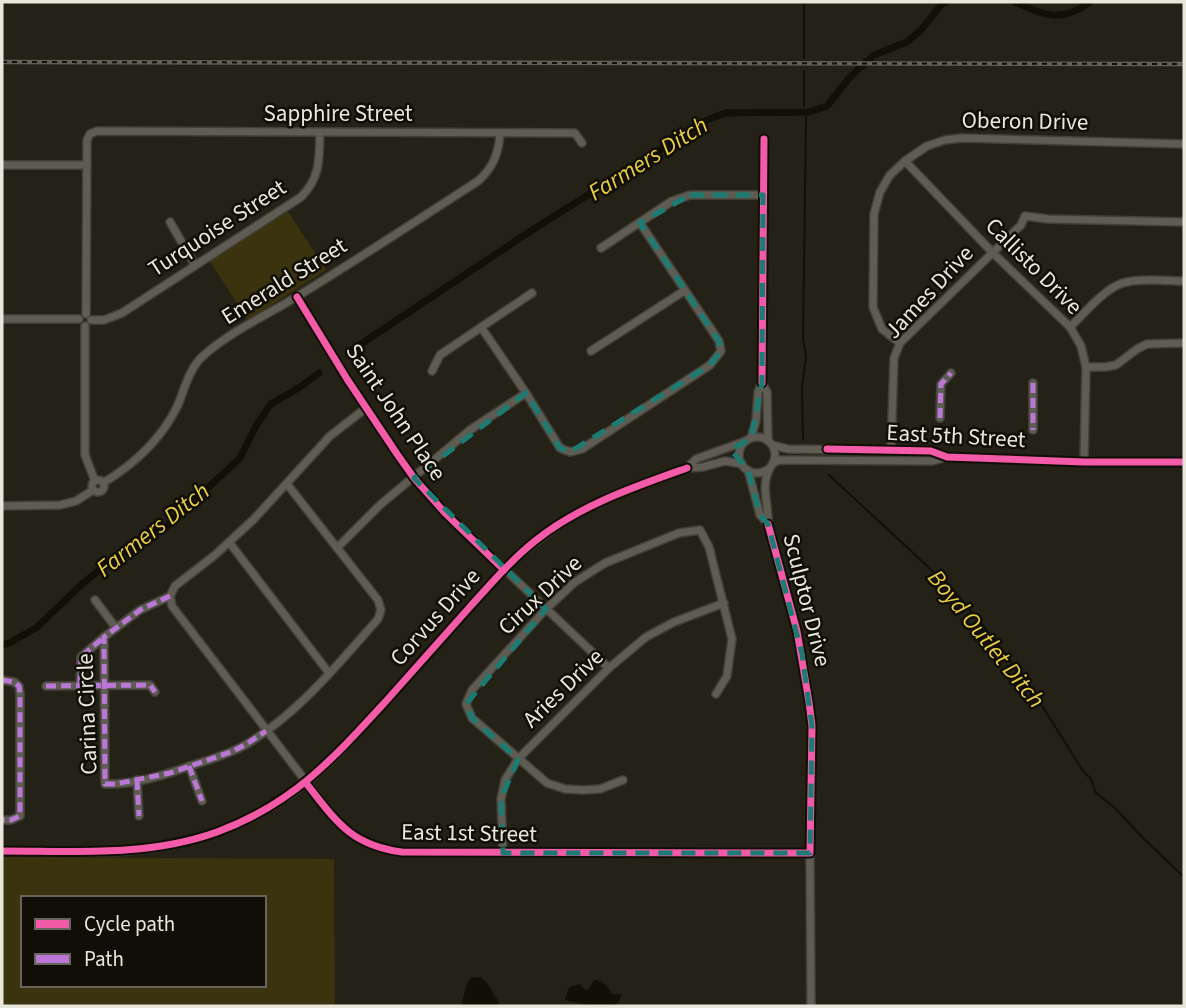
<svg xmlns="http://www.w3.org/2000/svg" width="1186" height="1008" font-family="'Source Sans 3',sans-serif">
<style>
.green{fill:#3a330d;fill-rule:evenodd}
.water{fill:#120f05}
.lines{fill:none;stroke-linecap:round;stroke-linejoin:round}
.stream{stroke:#120f05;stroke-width:2}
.canal{stroke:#120f05;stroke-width:7}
.minor-casing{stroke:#413f37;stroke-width:10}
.minor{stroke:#5e5c53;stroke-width:7}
.rail-casing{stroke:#605e57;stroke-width:4.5}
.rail{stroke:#100e06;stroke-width:2;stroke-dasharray:5;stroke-linecap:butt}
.quiet{stroke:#ba77d6;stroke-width:5;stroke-dasharray:10 5;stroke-linecap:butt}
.cycleway-casing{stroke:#100e06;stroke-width:11}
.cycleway{stroke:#f35aa7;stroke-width:7}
.marked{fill:none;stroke:#1a7c73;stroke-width:5;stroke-dasharray:14 9;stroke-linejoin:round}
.labels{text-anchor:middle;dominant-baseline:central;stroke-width:5;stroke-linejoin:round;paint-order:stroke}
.street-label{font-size:23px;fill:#e9e7da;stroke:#100e06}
.water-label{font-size:24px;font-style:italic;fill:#e9cf44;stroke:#100e06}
</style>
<rect width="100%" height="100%" fill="#242217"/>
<g class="green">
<polygon points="287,210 326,270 248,320 209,260"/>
<path d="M2,857L334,859L335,1006H2ZM23,898H264V985H23Z"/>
</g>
<g class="water">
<polygon points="481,977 487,983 499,1002 498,1006 461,1006 467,983 471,978"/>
<path d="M594,980C603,979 608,987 612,994H621L619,1002L614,1006H591L565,1000L569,987L580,984L584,989L588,990Z"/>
</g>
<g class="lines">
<g class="stream">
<polyline points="804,58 804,2"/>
<polyline points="804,71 804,106"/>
<polyline points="803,440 802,388 806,357 803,339 806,117"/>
<polyline points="829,475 952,589 986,629 1029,685 1083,771 1091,779 1096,793 1115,808 1141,836 1184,877"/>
</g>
<g class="canal">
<path d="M1015,2C1044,16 1062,23 1090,2"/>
<polyline points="352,350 526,234 707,120 725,113 809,112 827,106 850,77 874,55 907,42 921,30 942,4 946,2"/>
<polyline points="2,645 9,643 36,628 82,584 118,555 167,526 240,458 257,424 271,404 300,387 319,373"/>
</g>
<g class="minor-casing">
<g id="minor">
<polyline points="905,161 993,253 1070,327 1081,346 1086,367 1084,462"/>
<polyline points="2,165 87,165"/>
<polyline points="170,222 195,265"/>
<polyline points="601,248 672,201 690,195 763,195"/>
<polyline points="297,297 347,379 397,454 414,478 445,513 609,668"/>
<polyline points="86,314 87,140 90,134 97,131 575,133 582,143"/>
<polyline points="2,319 79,319"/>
<path d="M91,320H104L122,313L301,197C321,177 319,158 320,132"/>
<polyline points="85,326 85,455 95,481"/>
<polyline points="481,327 526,393 560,448 570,452 582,449 710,365 721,351 719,341 640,223"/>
<path d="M1070,327C1085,313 1107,285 1127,282C1145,278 1166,281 1184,281"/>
<polyline points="900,343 882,329 873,307 874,214 880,192 890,175 905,161 927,146 945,140 961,138 1184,144"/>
<polyline points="591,351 684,291"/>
<polyline points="1086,367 1105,367 1116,365 1137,349 1147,344 1184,343"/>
<polyline points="432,371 440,355 532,293"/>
<polyline points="762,383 767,392 768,441"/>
<polyline points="1033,383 1033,430"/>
<polyline points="940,418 941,384 951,373"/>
<circle cx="757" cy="455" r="18"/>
<polyline points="751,438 756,421 758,392 762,383 764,139"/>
<polyline points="772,445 788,449 931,451 947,457 1084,462 1184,462"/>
<polyline points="891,450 894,358 900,343 1021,225 1025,216 1048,219 1184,222"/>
<polyline points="773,463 780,460 932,461 947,457"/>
<polyline points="688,467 696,459 746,441"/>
<path d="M770,468C760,486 769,504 768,524L797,631L806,678L812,726L810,853L811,1006"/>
<polyline points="748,470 760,515 768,524"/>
<circle cx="98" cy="486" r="6"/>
<path d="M103,483C133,465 161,439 177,407C184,391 189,368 203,356C231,331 267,315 298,296C358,259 418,220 478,181C493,168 499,153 500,133"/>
<polyline points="2,506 60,505 76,501 93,490"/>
<polyline points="229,542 329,673"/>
<polyline points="337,548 381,504 470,430 526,393"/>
<path d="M170,596L172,606L333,817C354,839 371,848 402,852L810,853"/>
<path d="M170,596L140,610L104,637L105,784C131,785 159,777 184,768C204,761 226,756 245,745C298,714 338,664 378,619L381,610L378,600L287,484"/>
<polyline points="170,596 175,586 215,555 254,519 330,436 366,408"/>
<polyline points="95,600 116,628"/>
<polyline points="2,680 14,682 19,686 20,693 20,816 11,820 2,820"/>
<polyline points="80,685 81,657 104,637"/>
<polyline points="46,686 150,685 155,692"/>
<polyline points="189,766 202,801"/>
<polyline points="137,780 139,816"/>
<polyline points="623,780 600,789 583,790 565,789 547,783 472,718 466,704 472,690 546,609 575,582 605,563 679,533 700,530 709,547 732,639 727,676 716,694"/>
<path d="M2,851C58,851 116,856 171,845C228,834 283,806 325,766C350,743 371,717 394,692C430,651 466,610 504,570L519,555L554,528L572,516L611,496L687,468L703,467L725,461L742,464"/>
<polyline points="503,853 501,799 505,780 518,759 609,668 646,637 674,622 724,603"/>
</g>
</g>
<use href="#minor" class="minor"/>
<g class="rail-casing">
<polyline id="rail" points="2,62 1184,64"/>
</g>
<use href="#rail" class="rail"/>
<g class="quiet">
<polyline points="1033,383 1033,430"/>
<polyline points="940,418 941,384 951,373"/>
<polyline points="170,596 140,610 104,637 105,784 115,784 170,773 231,752 245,745 266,731"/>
<polyline points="2,680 14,682 19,686 20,693 20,816 11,820 2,820"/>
<polyline points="80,685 81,657 104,637"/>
<polyline points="46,686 150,685 155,692"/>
<polyline points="189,766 202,801"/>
<polyline points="137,780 139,816"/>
</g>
<g class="cycleway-casing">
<g id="cycleway">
<polyline points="297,297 347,379 397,454 414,478 445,513 504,570"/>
<polyline points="762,383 764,139"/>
<polyline points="827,449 931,451 947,457 1084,462 1184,462"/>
<path d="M306,783C336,821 350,845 402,852L810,853L812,726L809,702L797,631L768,524"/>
<path d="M2,851C74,851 148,857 217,832C293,804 334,758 387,700C414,670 441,639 468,609C490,585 510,561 535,541C580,505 634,487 687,468"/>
</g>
</g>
<use href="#cycleway" class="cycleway"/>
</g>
<path class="marked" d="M690,195H763L762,383L751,438L731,450L748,470L760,515L768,524L802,654L812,726L810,853H503L501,799L518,759L472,718L466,704L546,609L414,478L526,393L560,448L570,452L710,365L721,351L719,341L640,223Z"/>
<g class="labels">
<g class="street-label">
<text x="338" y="113">Sapphire Street</text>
<text transform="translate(1025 121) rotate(1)">Oberon Drive</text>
<text transform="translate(217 228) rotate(-33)">Turquoise Street</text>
<text transform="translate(1034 266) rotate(45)">Callisto Drive</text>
<text transform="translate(284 281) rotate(-32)">Emerald Street</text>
<text transform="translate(929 292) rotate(-47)">James Drive</text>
<text transform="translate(396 412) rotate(56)">Saint John Place</text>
<text transform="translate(956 436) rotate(3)">East 5th Street</text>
<text transform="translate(540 595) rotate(-43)">Cirux Drive</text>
<text transform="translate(807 600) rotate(76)">Sculptor Drive</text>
<text transform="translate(435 617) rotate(-48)">Corvus Drive</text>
<text transform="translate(563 688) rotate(-44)">Aries Drive</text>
<text transform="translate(87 714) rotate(-92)">Carina Circle</text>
<text transform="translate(469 833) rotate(1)">East 1st Street</text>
</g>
<g class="water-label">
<text transform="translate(648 159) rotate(-32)">Farmers Ditch</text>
<text transform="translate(153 530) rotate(-38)">Farmers Ditch</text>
<text transform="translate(986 639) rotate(51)">Boyd Outlet Ditch</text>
</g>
</g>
<rect width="1186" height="1008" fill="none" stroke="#e9e7da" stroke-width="7"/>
<rect x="21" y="896" width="245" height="91" fill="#100e06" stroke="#67655b" stroke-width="2"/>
<rect x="35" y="919" width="35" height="10" fill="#f35aa7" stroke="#67655b" stroke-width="2"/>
<text x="84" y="931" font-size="21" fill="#e9e7da">Cycle path</text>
<rect x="35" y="954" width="35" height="10" fill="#ba77d6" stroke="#67655b" stroke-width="2"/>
<text x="84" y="966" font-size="21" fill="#e9e7da">Path</text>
</svg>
